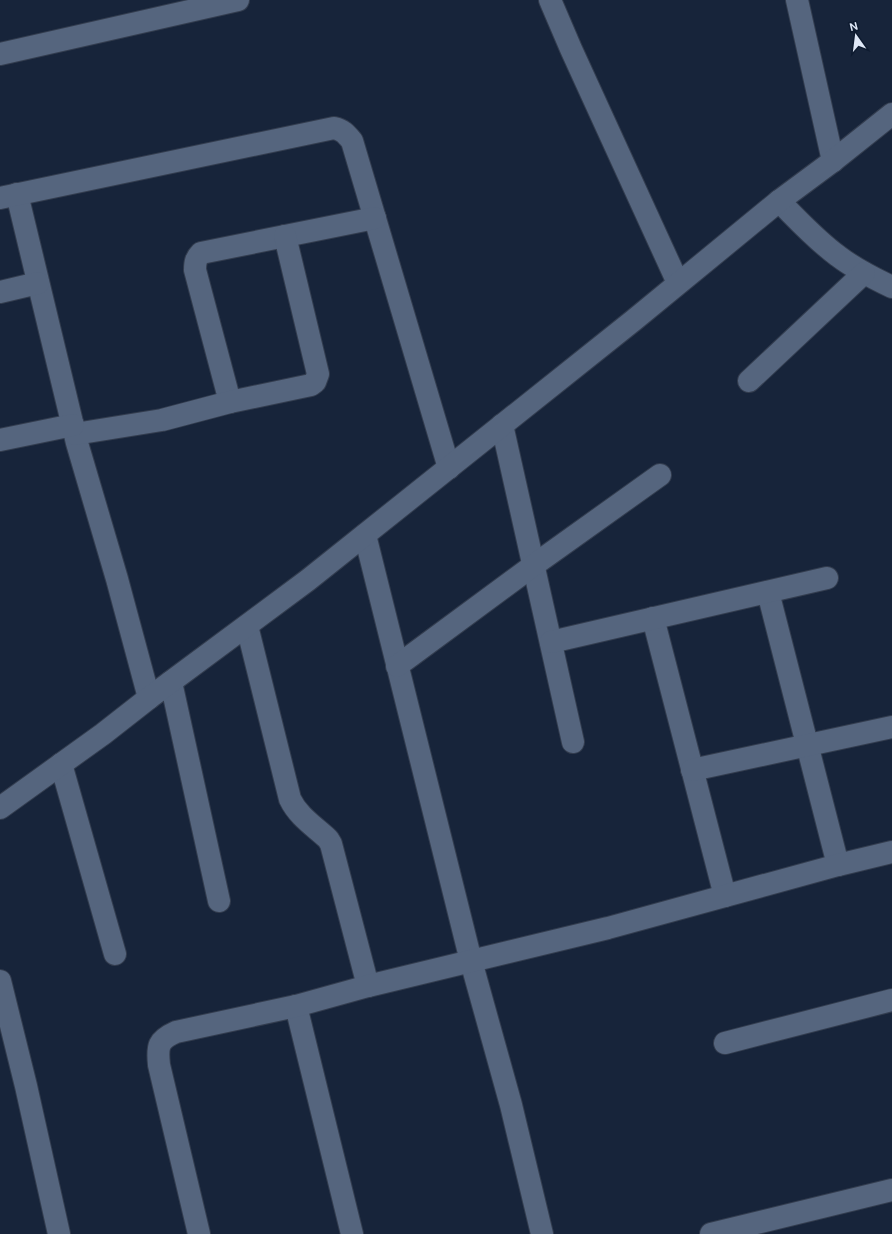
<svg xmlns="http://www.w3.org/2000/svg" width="892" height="1234" font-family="'DM Sans',sans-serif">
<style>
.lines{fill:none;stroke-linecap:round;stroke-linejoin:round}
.minor-casing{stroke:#333d4f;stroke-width:24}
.secondary-casing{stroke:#333d4f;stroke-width:24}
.minor{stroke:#55657e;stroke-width:22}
.secondary{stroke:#55657e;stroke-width:22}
</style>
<rect width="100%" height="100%" fill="#17243a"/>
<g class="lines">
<g class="minor-casing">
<g id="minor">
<polyline points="550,0 571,49 678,283"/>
<polyline points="797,0 833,161"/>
<polyline points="0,54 238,0"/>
<polyline points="17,194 77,443 117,579 149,698"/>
<path d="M0,198L334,128C343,130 346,134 352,141L449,468"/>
<path d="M779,201C798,220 816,240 838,256C855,269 873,278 892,287"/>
<polyline points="0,292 38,283"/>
<polyline points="749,381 864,273"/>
<path d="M230,402L195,270C195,262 196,258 201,253L375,218"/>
<polyline points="502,425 573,742"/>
<polyline points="75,434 162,420 230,402 311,385 315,382 318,374 285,236"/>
<polyline points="0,440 73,425"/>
<polyline points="365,535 471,961 511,1105 542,1234"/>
<polyline points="768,592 838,865"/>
<polyline points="653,618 725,896"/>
<path d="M247,626L290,799C298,816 314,826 328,839L331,844L368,986"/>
<polyline points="551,642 827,578"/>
<polyline points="397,666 534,565 660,475"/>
<polyline points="171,682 219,901"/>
<polyline points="61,764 115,954"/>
<polyline points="692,770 892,727"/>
<polyline points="0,981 26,1086 59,1234"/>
<polyline points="296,1006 352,1234"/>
<polyline points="725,1043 892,1000"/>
<path d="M199,1234L159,1065C157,1046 158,1040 176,1032L296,1006L368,986L608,928L838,865L892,852"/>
<polyline points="711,1234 892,1190"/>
</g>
</g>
<g class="secondary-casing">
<polyline id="secondary" points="0,808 103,734 149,698 308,580 634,320 779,201 833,161 892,114"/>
</g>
<use href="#minor" class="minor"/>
<use href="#secondary" class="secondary"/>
</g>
<g transform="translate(856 36) rotate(346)" stroke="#0e1b30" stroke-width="3" paint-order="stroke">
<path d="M0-3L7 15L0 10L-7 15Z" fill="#dfe8f7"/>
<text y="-6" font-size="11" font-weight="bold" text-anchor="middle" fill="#dfe8f7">N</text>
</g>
</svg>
